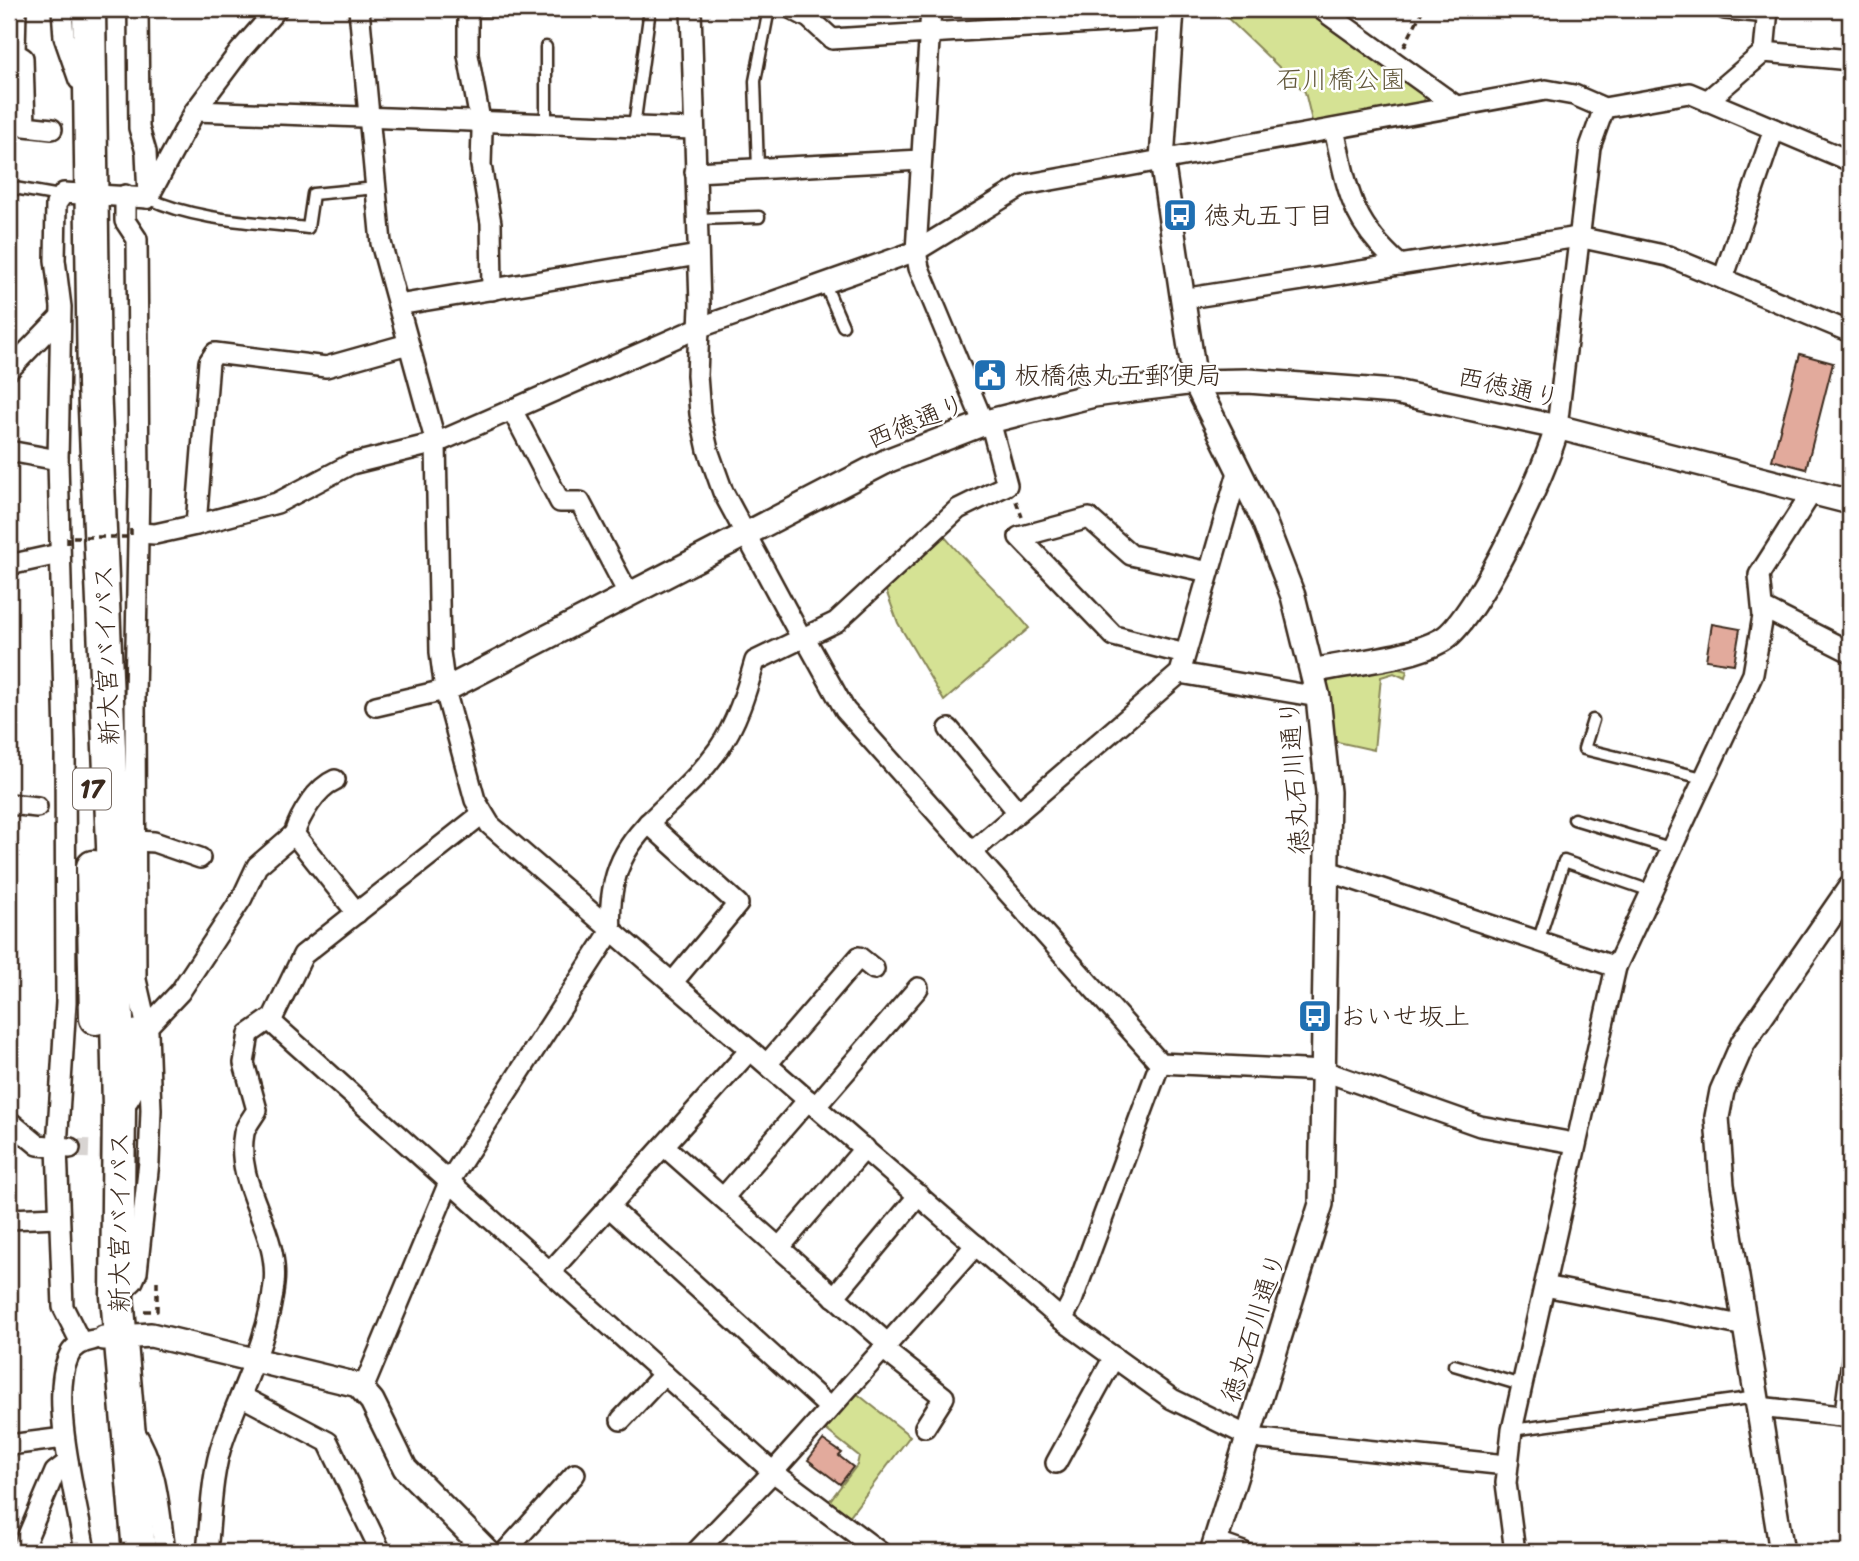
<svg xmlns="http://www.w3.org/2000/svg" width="1859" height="1561" font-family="Sriracha,'Klee One',sans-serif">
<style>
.green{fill:#d5e294;stroke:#888659;stroke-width:2}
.building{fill:#e2aa9c;stroke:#3b2a1e;stroke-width:2}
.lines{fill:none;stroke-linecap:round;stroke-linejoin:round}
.minor-tunnel{stroke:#d8d4d2;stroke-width:19;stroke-dasharray:19 10;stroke-linecap:butt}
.service-casing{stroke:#3b2a1e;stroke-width:15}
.minor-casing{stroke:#3b2a1e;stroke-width:24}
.tertiary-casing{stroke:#3b2a1e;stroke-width:28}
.trunk-casing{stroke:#3b2a1e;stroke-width:37}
.path{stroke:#3b2a1e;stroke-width:3.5;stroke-dasharray:7 5;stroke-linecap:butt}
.service{stroke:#fff;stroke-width:10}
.minor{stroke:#fff;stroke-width:19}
.tertiary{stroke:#fff;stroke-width:23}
.trunk{stroke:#fff;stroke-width:32}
.path-bridge{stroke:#3b2a1e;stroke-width:3.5;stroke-dasharray:7 5;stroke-linecap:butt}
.labels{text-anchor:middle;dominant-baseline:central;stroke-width:5;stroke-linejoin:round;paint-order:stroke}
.shield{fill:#fff;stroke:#766a62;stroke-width:2}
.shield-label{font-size:24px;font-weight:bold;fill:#3b2a1e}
.park-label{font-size:26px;fill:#62583c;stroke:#fff}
.poi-label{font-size:26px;fill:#3b2a1e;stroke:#fff;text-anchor:start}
.street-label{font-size:26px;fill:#3b2a1e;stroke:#fff}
</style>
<rect width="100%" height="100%" fill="#fff"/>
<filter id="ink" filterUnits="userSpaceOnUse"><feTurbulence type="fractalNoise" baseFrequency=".0143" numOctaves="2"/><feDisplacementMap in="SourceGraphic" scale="14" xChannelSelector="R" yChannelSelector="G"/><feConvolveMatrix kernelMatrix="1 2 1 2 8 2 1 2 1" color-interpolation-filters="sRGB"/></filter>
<g filter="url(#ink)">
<g class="green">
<polygon points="1218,9 1308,9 1427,92 1423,103 1313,125 1305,92"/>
<path d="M941,532C968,566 1001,593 1029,628L944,701L898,623L884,585Z"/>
<polygon points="1395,668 1407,671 1405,678 1394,673 1381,677 1374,750 1333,741 1324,679"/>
<polygon points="855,1392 910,1436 848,1518 828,1503 857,1465 859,1456 825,1429"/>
</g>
<g class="building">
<polygon points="1800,354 1833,363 1806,469 1772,460"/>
<polygon points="1712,624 1740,629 1734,664 1706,660"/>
<polygon points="823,1440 842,1453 839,1456 853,1467 840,1484 808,1460"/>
</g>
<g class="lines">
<polyline class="minor-tunnel" points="70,1148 127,1150"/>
<g class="service-casing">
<g id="service">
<polyline points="468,11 509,9"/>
<polyline points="546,47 546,124"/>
<polyline points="634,127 650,9"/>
<polyline points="758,169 755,81 769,9"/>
<polyline points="9,187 60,196"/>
<path d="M148,198C196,221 255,222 308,228L313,194L376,188"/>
<polyline points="697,219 759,217"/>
<polyline points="824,282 843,326"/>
<polyline points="1593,720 1584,749 1703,778"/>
<polyline points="1574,819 1670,848"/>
<polyline points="1538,942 1564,861 1651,891"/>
<polyline points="1454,1365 1521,1385"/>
<polyline points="1840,1416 1850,1340"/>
<polyline points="1512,1430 1757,1397"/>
</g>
</g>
<g class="minor-casing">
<g id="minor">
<polyline points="16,9 15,53 23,58 25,126 52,129"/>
<polyline points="62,9 64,37 79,80"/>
<polyline points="138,9 139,128 146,152 148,198"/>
<polyline points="359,9 381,243 436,443 440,652 445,690 475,800 490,825 1062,1320 1172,1399 1248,1436 1261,1439 1506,1465"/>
<polyline points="468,9 468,55 482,131 481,165 491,223 492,290"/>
<polyline points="691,9 700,306 697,375 700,414 708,450 723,492 802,639"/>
<polyline points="792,9 809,18 832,39 1172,18"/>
<polyline points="931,9 916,251 919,268 984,424"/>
<polyline points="1321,9 1456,106"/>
<polyline points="1725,9 1768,13"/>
<polyline points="1764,52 1768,9"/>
<polyline points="1707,101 1764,52 1850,60"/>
<polyline points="195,111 693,129"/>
<path d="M1334,129C1348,191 1350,221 1400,265"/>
<polyline points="695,172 921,160"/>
<polyline points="148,198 195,111 240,51 277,9"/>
<polyline points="1723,279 1774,129"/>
<polyline points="1182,299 1578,237 1668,256 1850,332"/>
<polyline points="398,305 698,255"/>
<polyline points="9,370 60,317"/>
<polyline points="512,410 560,502 580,502 629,595"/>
<polyline points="1557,427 1590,147 1604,108"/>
<polyline points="9,451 58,460"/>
<polyline points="196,525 209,362 215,353 326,367 408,344"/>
<polyline points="138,533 155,534 196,525 277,503 351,464 436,443 698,328 916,251 1024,185 1546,90 1574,95 1604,108 1689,93 1850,161"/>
<polyline points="9,565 59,554"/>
<polyline points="1763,608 1850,652"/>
<polyline points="805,638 845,710 1160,1063 1324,1071 1480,1126 1574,1143"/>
<polyline points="1185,654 1114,636 1019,537 1089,518 1131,555 1209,572"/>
<polyline points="1180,673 1318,697"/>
<polyline points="376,706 445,690"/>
<polyline points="949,729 1018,812"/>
<polyline points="9,804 37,807"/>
<polyline points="648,823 738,904 672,983"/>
<path d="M294,834C300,816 316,788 335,780"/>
<polyline points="137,841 154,842 200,858"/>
<polyline points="972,852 1180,673 1239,469"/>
<polyline points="1328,871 1616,967"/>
<polyline points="269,1020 773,1472 880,1552"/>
<polyline points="147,1027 180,992 242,898 257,866 294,834 357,913"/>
<polyline points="767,1064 859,957 874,969"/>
<polyline points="816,1106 918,988"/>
<path d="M121,1107C144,1091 135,1055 135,1030"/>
<polyline points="9,1121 38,1145 70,1148"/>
<polyline points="664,1146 888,1344"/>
<polyline points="723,1198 808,1100"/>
<polyline points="609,1207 830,1408"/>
<polyline points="9,1219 58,1217"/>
<polyline points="779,1248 865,1148"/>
<polyline points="551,1271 750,1050"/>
<polyline points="1545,1286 1745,1326"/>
<polyline points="117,1296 133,1281 137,1272 149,1162 151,1110 148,1032 136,980 135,697 139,486 137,239 125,221 125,195"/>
<polyline points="834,1297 919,1195"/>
<polyline points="1062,1320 1072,1301 1160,1063"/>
<polyline points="81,1343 63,1307 57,1147 66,1002 65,742 58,460 61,307 55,260 56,204 64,193 148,198"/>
<polyline points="883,1349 944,1397 925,1427"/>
<path d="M363,1389L450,1180L611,931C604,830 668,820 718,750C737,723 746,692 755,661L836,622L958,509L1007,485L990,421"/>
<polyline points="241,1396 328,1442 381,1552"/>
<polyline points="1759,1407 1850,1417"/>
<polyline points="621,1420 664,1374"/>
<path d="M133,1429C158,1466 159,1509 165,1552"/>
<polyline points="9,1445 64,1438"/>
<polyline points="1056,1463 1114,1357"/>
<polyline points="1215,1542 1243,1552"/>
<polyline points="21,1552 55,1472 68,1462"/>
<path d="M85,1552C78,1505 49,1400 68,1358C72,1347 81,1342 93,1340"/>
<path d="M207,1552C211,1516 211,1475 223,1441C241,1389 269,1339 274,1284C280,1230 234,1187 244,1133C246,1125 253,1117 257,1110L244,1063L249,1034L273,1017L303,955L482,814"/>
<polyline points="505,1552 575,1474"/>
<polyline points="696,1552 773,1472 976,1245"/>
<polyline points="1515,1552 1506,1483 1512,1430 1616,967 1753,674 1763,616 1759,575 1812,492"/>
</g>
</g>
<g class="tertiary-casing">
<g id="tertiary">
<polyline points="1172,9 1162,160 1195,382 1264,521 1293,596 1318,697 1328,792 1321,1204 1212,1552"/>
<path d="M1313,671C1352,662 1408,659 1442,640C1476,621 1548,467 1557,427"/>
<polyline points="445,690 889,460 990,421 1094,395 1146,388 1195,382 1248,381 1395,392 1557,427 1850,502"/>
<polyline points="104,1338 151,1335 358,1385 372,1401 405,1468 488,1552"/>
<polyline points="1782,1552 1722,1185 1717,1117 1722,1091 1743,1043 1850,888"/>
</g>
</g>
<g class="trunk-casing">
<g id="trunk">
<polyline points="89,9 94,384 113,845 119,1108 117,1296 139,1552"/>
<polyline points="93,867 96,1018"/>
</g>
</g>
<g class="path">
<polyline points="1404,47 1423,9"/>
<polyline points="1016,501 1022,517"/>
<polyline points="144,1311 157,1311 157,1276"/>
</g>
<use href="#service" class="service"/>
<use href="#minor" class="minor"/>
<use href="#tertiary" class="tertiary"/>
<use href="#trunk" class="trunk"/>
<polyline class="path-bridge" points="68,544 68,537 131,537 131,529"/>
</g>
</g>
<defs>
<g id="bus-square" transform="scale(1.75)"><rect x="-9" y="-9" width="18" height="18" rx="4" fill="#1f6fb2" stroke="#fff"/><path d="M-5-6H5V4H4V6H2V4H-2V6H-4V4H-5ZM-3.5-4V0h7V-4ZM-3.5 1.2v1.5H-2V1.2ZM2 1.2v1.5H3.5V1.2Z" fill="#fff"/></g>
<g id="civic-square" transform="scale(1.75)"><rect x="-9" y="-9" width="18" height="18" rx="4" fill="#1f6fb2" stroke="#fff"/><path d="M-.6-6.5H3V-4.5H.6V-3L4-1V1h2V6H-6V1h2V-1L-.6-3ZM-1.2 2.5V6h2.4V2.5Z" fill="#fff"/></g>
</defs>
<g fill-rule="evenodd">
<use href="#bus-square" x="1180" y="215"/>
<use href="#civic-square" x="990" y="375"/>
<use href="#bus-square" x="1315" y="1016"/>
</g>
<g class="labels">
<rect class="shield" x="73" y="768.5" width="38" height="41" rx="5"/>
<g class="shield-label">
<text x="92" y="789">17</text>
</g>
<g class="park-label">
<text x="1341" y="79">石川橋公園</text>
</g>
<g class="poi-label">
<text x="1204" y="215">徳丸五丁目</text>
<text x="1014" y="375">板橋徳丸五郵便局</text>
<text x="1340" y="1016">おいせ坂上</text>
</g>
<g class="street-label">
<text transform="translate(1509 387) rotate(13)">西徳通り</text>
<text transform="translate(916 421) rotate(-22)">西徳通り</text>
<text transform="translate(106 655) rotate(-92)">新大宮バイパス</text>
<text transform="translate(1294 777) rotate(-94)">徳丸石川通り</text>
<text transform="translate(119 1222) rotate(-90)">新大宮バイパス</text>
<text transform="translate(1253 1327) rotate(-72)">徳丸石川通り</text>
</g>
</g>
<rect width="1859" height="1561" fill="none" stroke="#fff" stroke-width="35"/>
<rect x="18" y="18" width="1824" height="1526" fill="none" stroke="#3b2a1e" stroke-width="2.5" filter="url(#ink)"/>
</svg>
